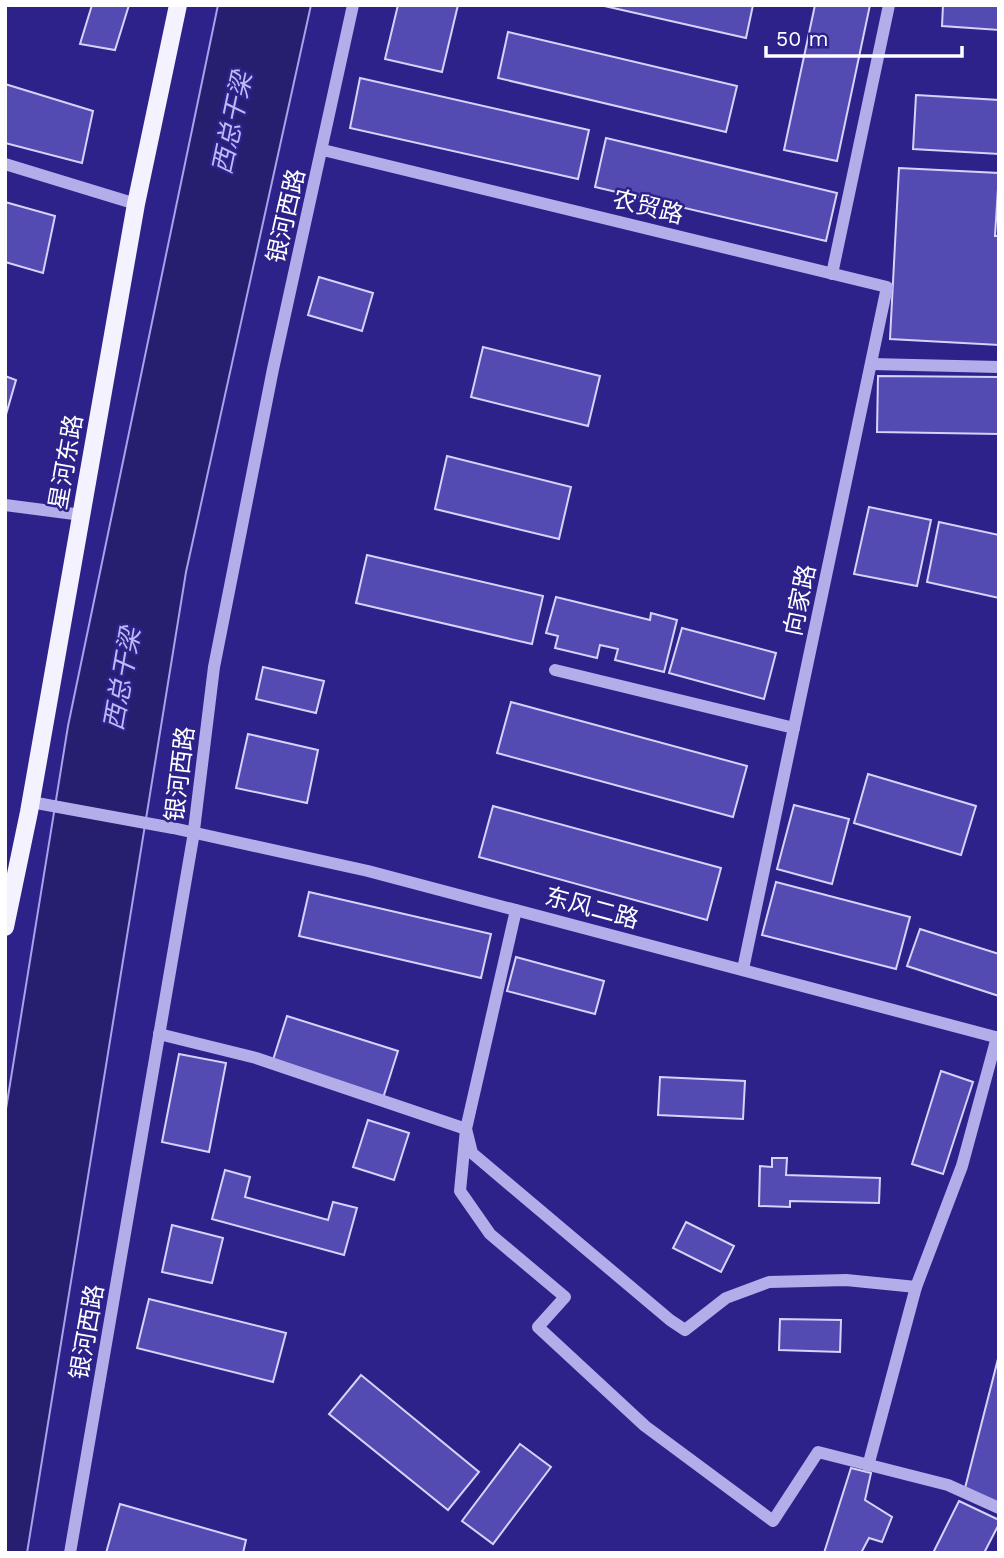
<svg xmlns="http://www.w3.org/2000/svg" width="1004" height="1558" font-family="'Work Sans','Noto Sans SC',sans-serif">
<style>
.water{fill:#261e6e;stroke:#a7a2ec;stroke-width:2}
.building{fill:#534bb2;stroke:#d6d2f8;stroke-width:2}
.lines{fill:none;stroke-linecap:round;stroke-linejoin:round}
.minor{stroke:#b3aeea;stroke-width:12}
.major{stroke:#f4f2fe;stroke-width:18}
.labels{text-anchor:middle;dominant-baseline:central;stroke-width:5;stroke-linejoin:round;paint-order:stroke}
.street-label{font-size:24px;fill:#fff;stroke:#2c228a}
.water-label{font-size:26px;font-style:italic;fill:#bebaf2;stroke:#2c228a}
</style>
<rect width="100%" height="100%" fill="#2c228a"/>
<polygon class="water" points="218,5 311,5 186,572 27,1553 5,1553 5,1115 68,726"/>
<g class="building">
<polygon points="92,5 129,5 115,50 80,44"/>
<polygon points="398,5 458,5 442,72 385,59"/>
<polygon points="600,5 753,5 746,38"/>
<polygon points="815,5 870,5 837,161 784,150"/>
<polygon points="943,5 999,5 999,30 942,26"/>
<polygon points="508,32 737,86 726,132 498,78"/>
<polygon points="360,78 589,130 578,179 350,128"/>
<polygon points="5,84 93,111 82,163 5,143"/>
<polygon points="916,95 999,100 999,154 913,149"/>
<polygon points="606,138 837,193 826,241 595,187"/>
<polygon points="899,168 999,173 995,236 999,236 999,345 890,339"/>
<polygon points="5,202 55,216 43,273 5,262"/>
<polygon points="319,277 373,293 362,331 308,315"/>
<polygon points="483,347 600,376 588,426 471,397"/>
<polygon points="5,376 16,380 5,418"/>
<polygon points="878,376 999,377 999,434 877,432"/>
<polygon points="447,456 571,487 559,539 435,509"/>
<polygon points="869,507 931,520 917,586 854,574"/>
<polygon points="939,522 999,535 999,598 927,582"/>
<polygon points="367,555 543,596 532,644 356,603"/>
<polygon points="556,597 650,620 651,613 677,620 664,672 615,660 618,649 600,645 597,658 555,648 558,636 546,633"/>
<polygon points="682,628 776,653 764,699 669,673"/>
<polygon points="263,667 324,681 316,713 256,699"/>
<polygon points="511,702 747,766 733,817 497,753"/>
<polygon points="248,734 318,750 307,803 236,788"/>
<polygon points="868,774 976,806 961,855 854,823"/>
<polygon points="794,805 849,819 832,884 777,869"/>
<polygon points="493,806 721,868 707,920 479,857"/>
<polygon points="776,882 910,917 896,969 762,935"/>
<polygon points="309,892 491,934 481,978 299,936"/>
<polygon points="920,929 999,954 999,996 907,966"/>
<polygon points="516,957 604,981 595,1014 507,991"/>
<polygon points="287,1016 398,1051 383,1098 272,1063"/>
<polygon points="179,1054 226,1063 209,1152 162,1142"/>
<polygon points="941,1071 973,1082 943,1174 912,1164"/>
<polygon points="660,1077 745,1081 743,1119 658,1115"/>
<polygon points="368,1120 409,1133 394,1180 353,1167"/>
<polygon points="772,1158 787,1158 786,1175 880,1178 879,1203 790,1201 790,1207 759,1206 760,1166 772,1167"/>
<polygon points="225,1170 250,1177 245,1197 328,1220 333,1202 357,1208 344,1255 212,1219"/>
<polygon points="686,1222 734,1246 721,1272 673,1248"/>
<polygon points="172,1225 223,1238 212,1283 162,1272"/>
<polygon points="149,1299 286,1333 273,1382 137,1348"/>
<polygon points="780,1319 841,1320 840,1352 779,1350"/>
<polygon points="999,1355 999,1506 964,1492"/>
<polygon points="361,1375 479,1472 448,1510 329,1414"/>
<polygon points="520,1444 551,1467 493,1544 462,1521"/>
<polygon points="851,1468 871,1473 865,1500 892,1517 882,1542 869,1538 861,1553 824,1553"/>
<polygon points="959,1501 999,1520 999,1524 984,1553 933,1553"/>
<polygon points="120,1504 246,1540 243,1553 106,1553"/>
</g>
<g class="lines">
<g class="minor">
<polyline points="323,150 887,287 743,969"/>
<polyline points="5,164 136,204"/>
<polyline points="832,274 889,5"/>
<polyline points="871,364 999,367"/>
<polyline points="5,505 82,515"/>
<polyline points="555,670 794,728"/>
<polyline points="31,802 173,828 368,871 999,1038"/>
<polyline points="516,910 466,1129 472,1153 670,1320 685,1330 726,1298 769,1282 846,1280 916,1287"/>
<polyline points="159,1034 256,1058 466,1129 460,1191 490,1234 565,1297 538,1327 645,1426 773,1521 818,1452 948,1485 999,1508"/>
<polyline points="868,1466 916,1287 962,1166 997,1037"/>
<polyline points="70,1553 193,838 214,667 273,369 353,5"/>
</g>
<polyline class="major" points="5,927 29,812 136,204 178,5"/>
</g>
<g class="labels">
<g class="street-label">
<text transform="translate(648 207) rotate(14)">农贸路</text>
<text transform="translate(286 216) rotate(-77)">银河西路</text>
<text transform="translate(66 462) rotate(-80)">星河东路</text>
<text transform="translate(800 600) rotate(-78)">向家路</text>
<text transform="translate(180 774) rotate(-83)">银河西路</text>
<text transform="translate(592 908) rotate(15)">东风二路</text>
<text transform="translate(87 1332) rotate(-80)">银河西路</text>
</g>
<g class="water-label">
<text transform="translate(232 123) rotate(-78)">西总干梁</text>
<text transform="translate(122 679) rotate(-80)">西总干梁</text>
</g>
</g>
<rect width="1004" height="1558" fill="none" stroke="#ffffff" stroke-width="14"/>
<path d="M766 46v10h196v-10" fill="none" stroke="#ffffff" stroke-width="3.5"/>
<text x="776" y="46" font-size="21" fill="#ffffff" stroke="#2c228a" stroke-width="5" paint-order="stroke">50 m</text>
</svg>
